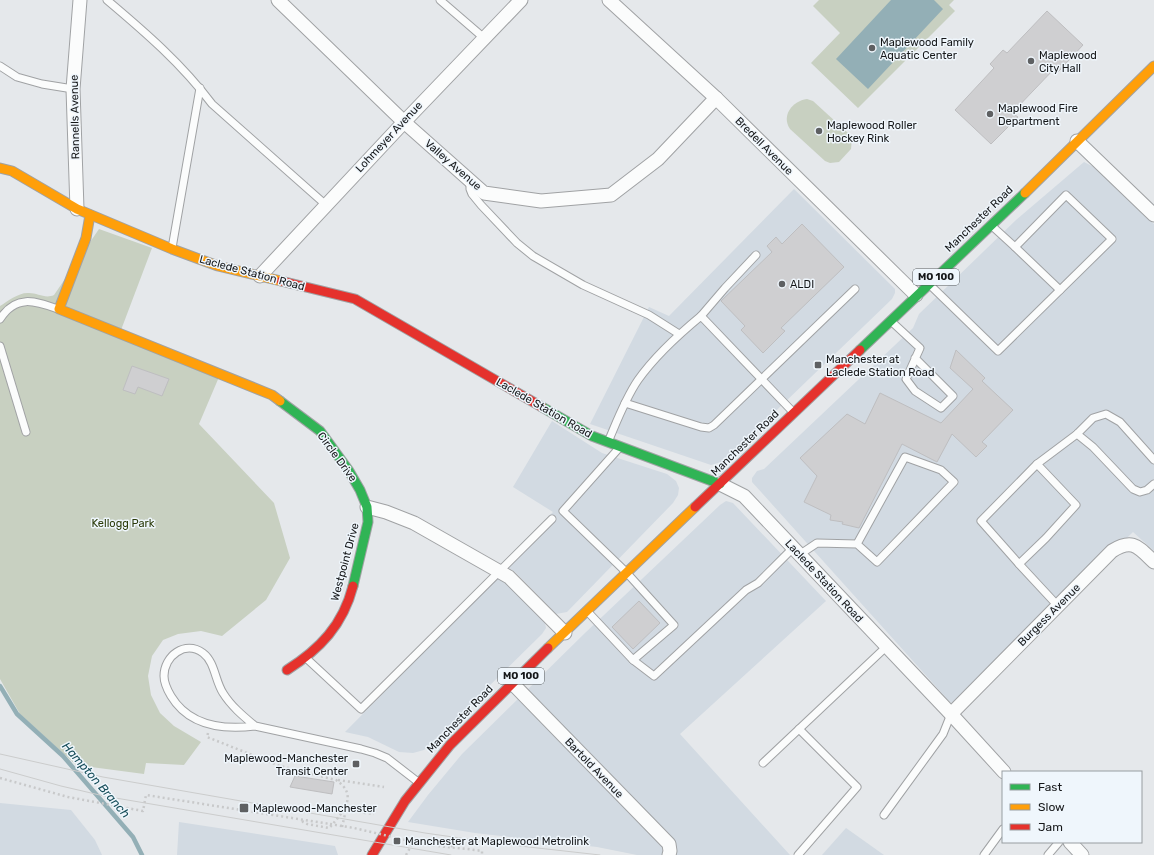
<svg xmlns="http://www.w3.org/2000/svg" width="1154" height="855" font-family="Rubik,sans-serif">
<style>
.built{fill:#d2dae2}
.green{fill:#c8d0c1}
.water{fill:#93afb6}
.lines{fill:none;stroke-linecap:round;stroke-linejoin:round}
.stream{stroke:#93afb6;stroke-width:4.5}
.building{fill:#cfcfd1;stroke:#bebec0}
.lane-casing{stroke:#a0a2a4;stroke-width:9}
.street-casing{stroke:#a0a2a4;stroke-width:15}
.fast-casing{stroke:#a0a2a4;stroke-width:11}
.slow-casing{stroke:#a0a2a4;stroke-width:11}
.jam-casing{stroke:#a0a2a4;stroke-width:11}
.path{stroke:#c8c9ca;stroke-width:2.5;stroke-dasharray:2 3;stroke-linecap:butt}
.lane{stroke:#fbfcfc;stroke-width:7}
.street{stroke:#fbfcfc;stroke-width:13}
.fast{stroke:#30b455;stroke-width:9}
.slow{stroke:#ff9f0a;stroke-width:9}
.jam{stroke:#e5322d;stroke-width:9}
.tram{stroke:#cbcccc;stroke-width:1}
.path-bridge{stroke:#c8c9ca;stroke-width:2.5;stroke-dasharray:2 3;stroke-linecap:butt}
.poi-dot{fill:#5e6062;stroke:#eff6fc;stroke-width:1.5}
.labels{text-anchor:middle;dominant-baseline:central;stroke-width:3;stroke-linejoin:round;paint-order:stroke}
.shield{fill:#eff6fc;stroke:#565a5d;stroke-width:1}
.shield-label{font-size:10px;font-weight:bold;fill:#151719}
.poi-label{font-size:11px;fill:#151719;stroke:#eff6fc;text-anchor:start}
.street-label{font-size:11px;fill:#151719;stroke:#eff6fc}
.park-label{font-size:11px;fill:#2b3b0a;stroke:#eff6fc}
.water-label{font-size:12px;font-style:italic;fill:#164d59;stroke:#eff6fc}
</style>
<rect width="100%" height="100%" fill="#e5e8eb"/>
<g class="built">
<polygon points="1084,162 1094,167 1154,224 1154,551 1133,532 958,704 954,704 949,701 752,482 752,478 757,471 764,469 913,328 919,314 1016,220"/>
<polygon points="794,189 895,289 895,293 892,299 727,458 721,462 711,465 590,424 649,307 669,316"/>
<polygon points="552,421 602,453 667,474 676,481 679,488 678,495 673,503 567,612 556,614 515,572 502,563 553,512 513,487"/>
<polygon points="726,501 733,503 826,601 680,734 790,855 637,855 597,847 475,833 408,822 428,795 462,754 585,633 720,505"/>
<polygon points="498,577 505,581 545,623 546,628 542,634 424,750 413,753 399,752 368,737 345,732"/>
<polygon points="0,803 71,810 95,840 102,855 0,855"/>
<polygon points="179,822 335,846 338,855 177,855"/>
<polygon points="846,828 884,855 822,855"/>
</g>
<g class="green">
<polygon points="819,0 954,0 949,5 955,11 858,108 811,63 840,33 813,6"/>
<path d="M807,99L813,101L848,133L852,139L851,149L839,162L830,163L825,161L790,129C781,116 792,101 807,99Z"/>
<path d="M99,229L152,248L118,338L219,377L199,424L274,503L290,558L266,600L222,636L201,631L178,634L163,640L152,656L148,676L151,695L160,713L174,726L201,742L184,765L146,763L144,774L76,765L20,714L0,679V306C8,301 19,292 29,293C38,293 45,299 54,295Z"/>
</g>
<polygon class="water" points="891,0 934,0 943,9 868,89 836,59"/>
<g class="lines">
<polyline class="stream" points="0,686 17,714 63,756 133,837 142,855"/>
</g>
<g class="building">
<polygon points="1047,11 1083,45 1058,72 1055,68 1012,113 1018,117 991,144 955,110 994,68 990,64 1003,50 1007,53"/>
<polygon points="802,224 844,267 781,328 785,331 763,353 741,330 745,326 721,301 772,252 767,246 776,237 782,244"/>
<polygon points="956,350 985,378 982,381 1013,410 982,442 987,446 976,457 952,434 937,462 902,444 859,528 842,524 843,522 830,520 831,515 804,502 817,476 800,458 847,414 865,424 880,393 941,423 973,389 950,368"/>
<polygon points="132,366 169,379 162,396 138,387 135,394 123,390"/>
<polygon points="639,601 660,623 633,649 612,627"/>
<polygon points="295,776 334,782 332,794 290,787"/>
</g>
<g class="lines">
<g class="lane-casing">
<g id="lane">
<path d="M107,0C145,32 182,64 212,104L326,205"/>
<polyline points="440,0 484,38"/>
<polyline points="0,66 17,77 42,84 73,89"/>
<polyline points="470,181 470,189 472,194 481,205 517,243 533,256 583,285 649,315 679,334"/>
<polyline points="1015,247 1060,290"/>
<polyline points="172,248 200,88"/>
<polyline points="930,285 998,351 1112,239 1066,195 1015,247 992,226"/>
<polyline points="701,316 725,288 756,255"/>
<path d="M0,319C16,294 35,301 58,309"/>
<polyline points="892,322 920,348 906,379 915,391 941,408 953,396 915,358"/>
<polyline points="0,346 26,432"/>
<polyline points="625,403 701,427 709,428 714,425 855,289"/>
<polyline points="1077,434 1093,447 1133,489 1140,492 1147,490 1154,484"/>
<path d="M608,442C617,421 625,399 638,380C655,356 678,335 701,316L793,412"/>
<polyline points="799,555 817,543 857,544 905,457 941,470 954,482 877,562 857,544"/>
<polyline points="1019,564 981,521 1037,464"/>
<polyline points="1058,606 1019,564 1046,538 1076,505 1037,464 1077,434 1093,418 1106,414 1120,422 1154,460"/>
<polyline points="587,611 633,660 674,625 626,572 563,511 620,447"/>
<polyline points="306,658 361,709 552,519"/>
<polyline points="633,660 654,676 746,590 758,583 793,548"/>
<path d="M255,726C243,716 231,706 223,693C215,681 215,662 203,653C185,640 164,656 164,676C164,683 168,691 171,696C189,726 223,730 255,726L361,749L375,753L387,758L418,782"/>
<polyline points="763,763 886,647"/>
<polyline points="884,815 943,734 951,714"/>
<polyline points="798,855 857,787 799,729"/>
<polyline points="984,855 1003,829"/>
<polyline points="1048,855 1059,842"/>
</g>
</g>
<g class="street-casing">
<g id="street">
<polyline points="278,0 404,122 484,193 541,201 611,195 658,159 716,98"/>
<polyline points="609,0 716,98 916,295"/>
<polyline points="1077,141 1154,215"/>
<polyline points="77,209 73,89 80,0"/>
<polyline points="260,276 404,122 521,0"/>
<polyline points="720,484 744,496 951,714 1004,772"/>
<polyline points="367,507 386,512 414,523 509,577 565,633"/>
<polyline points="513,684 669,844 670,851 669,855"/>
<path d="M951,714L1112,551C1133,538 1138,547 1154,562"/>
<polyline points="1070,842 1082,855"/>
</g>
</g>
<g class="fast-casing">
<g id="fast">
<polyline points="860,350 1025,193"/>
<polyline points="280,401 320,431 349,471 360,490 367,507 368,522 353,586"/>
<polyline points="542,407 592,436 720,484"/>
</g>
</g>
<g class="slow-casing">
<g id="slow">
<polyline points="0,168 12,171 77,209 172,249 218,266 281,281"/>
<polyline points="1025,193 1154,66"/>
<polyline points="90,215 86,238 59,309 272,395 280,401"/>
<polyline points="548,648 695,507"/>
</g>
</g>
<g class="jam-casing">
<g id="jam">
<polyline points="281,281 355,299 542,407"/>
<polyline points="695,507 860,350"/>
<path d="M287,670C320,649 343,625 353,586"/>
<polyline points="372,855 405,801 450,745 548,648"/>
</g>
</g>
<g class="path">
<path d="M208,733L207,737L280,766L336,780C359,795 343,812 331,826L329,828L307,824L303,822L302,819"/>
<polyline points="0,778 68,797 143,811 146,795 330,824"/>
<polyline points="338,780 384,787"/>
<polyline points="344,810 374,814"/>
<polyline points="342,827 346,810"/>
<path d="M423,844C443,847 462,848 482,851V855"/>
<polyline points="406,855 415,839 446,844 454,847"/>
</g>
<use href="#lane" class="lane"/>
<use href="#street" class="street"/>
<use href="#fast" class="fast"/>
<use href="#slow" class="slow"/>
<use href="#jam" class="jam"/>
<g class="tram">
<polyline points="0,754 103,777 425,833 502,844 600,855"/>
<polyline points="0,769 61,786 104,796 451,855"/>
</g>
<polyline class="path-bridge" points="330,824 354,828 423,844"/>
</g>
<g class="poi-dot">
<circle cx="872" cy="48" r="4"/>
<circle cx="1031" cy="61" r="4"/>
<circle cx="990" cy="114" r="4"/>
<circle cx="819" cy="131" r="4"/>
<circle cx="782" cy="284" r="4"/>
<rect x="814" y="361" width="8" height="8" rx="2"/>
<rect x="352" y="760" width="8" height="8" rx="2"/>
<rect x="239" y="803" width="10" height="10" rx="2"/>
<rect x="393" y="837" width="8" height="8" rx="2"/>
</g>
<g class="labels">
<g class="shield">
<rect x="913" y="269" width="46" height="16" rx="3"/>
<rect x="498" y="668" width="46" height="16" rx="3"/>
</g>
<g class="shield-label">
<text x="936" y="277">MO 100</text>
<text x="521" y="676">MO 100</text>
</g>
<g class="poi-label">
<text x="880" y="42">Maplewood Family<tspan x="880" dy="13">Aquatic Center</tspan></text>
<text x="1039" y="55">Maplewood<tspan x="1039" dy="13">City Hall</tspan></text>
<text x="998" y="108">Maplewood Fire<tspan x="998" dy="13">Department</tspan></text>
<text x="827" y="125">Maplewood Roller<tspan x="827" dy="13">Hockey Rink</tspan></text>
<text x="790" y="284">ALDI</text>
<text x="826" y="359">Manchester at<tspan x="826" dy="13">Laclede Station Road</tspan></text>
<text x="348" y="758" text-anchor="end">Maplewood-Manchester<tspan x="348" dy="13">Transit Center</tspan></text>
<text x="253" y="808">Maplewood-Manchester</text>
<text x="405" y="841">Manchester at Maplewood Metrolink</text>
</g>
<g class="street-label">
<text transform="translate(75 117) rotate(-91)">Rannells Avenue</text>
<text transform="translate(389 137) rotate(-47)">Lohmeyer Avenue</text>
<text transform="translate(764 146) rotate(45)">Bredell Avenue</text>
<text transform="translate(453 165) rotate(41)">Valley Avenue</text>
<text transform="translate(979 219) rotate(-44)">Manchester Road</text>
<text transform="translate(252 273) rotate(15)">Laclede Station Road</text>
<text transform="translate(544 408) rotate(30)">Laclede Station Road</text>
<text transform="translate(745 443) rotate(-44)">Manchester Road</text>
<text transform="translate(337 457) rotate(54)">Circle Drive</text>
<text transform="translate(345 562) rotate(-75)">Westpoint Drive</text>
<text transform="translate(824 581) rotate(47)">Laclede Station Road</text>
<text transform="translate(1049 615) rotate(-45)">Burgess Avenue</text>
<text transform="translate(460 719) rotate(-46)">Manchester Road</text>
<text transform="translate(594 768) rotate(46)">Bartold Avenue</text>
</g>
<g class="park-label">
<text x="123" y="523">Kellogg Park</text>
</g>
<g class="water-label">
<text transform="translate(96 780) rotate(49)">Hampton Branch</text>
</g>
</g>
<rect x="1002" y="771" width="140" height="72" fill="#eff6fc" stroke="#989da1"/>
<rect x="1010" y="784" width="20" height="6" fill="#30b455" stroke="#989da1"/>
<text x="1038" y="791" font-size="12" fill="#151719">Fast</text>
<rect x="1010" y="804" width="20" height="6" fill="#ff9f0a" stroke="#989da1"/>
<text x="1038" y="811" font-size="12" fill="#151719">Slow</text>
<rect x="1010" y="824" width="20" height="6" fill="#e5322d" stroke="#989da1"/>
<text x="1038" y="831" font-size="12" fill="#151719">Jam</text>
</svg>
